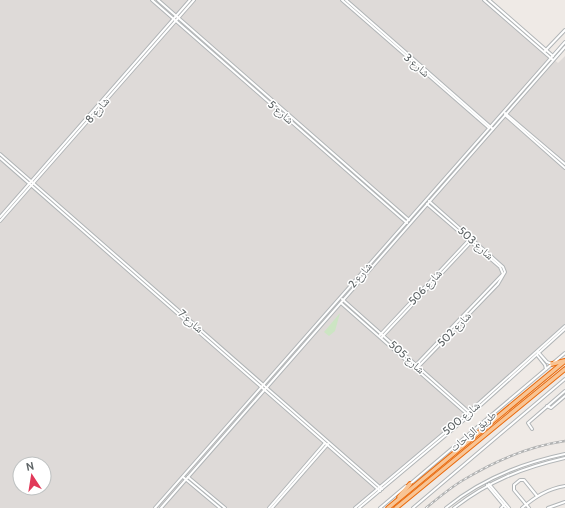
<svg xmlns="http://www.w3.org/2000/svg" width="565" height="508" font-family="Cabin,'Noto Naskh Arabic',sans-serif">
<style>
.industrial{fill:#dedad8;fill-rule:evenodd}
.green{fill:#cce5c3}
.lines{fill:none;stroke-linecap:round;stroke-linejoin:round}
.minor-casing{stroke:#b1b5b7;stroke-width:4}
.highway-casing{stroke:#ea690b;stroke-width:5.5}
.minor{stroke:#fff;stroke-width:2}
.highway{stroke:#f8c494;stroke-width:3.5}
.rail-casing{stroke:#b2b3b3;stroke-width:2.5}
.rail{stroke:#fff;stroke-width:1;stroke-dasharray:3;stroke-linecap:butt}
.labels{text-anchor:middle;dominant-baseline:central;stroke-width:3;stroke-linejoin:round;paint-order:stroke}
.street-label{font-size:11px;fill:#5d6365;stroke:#fff}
</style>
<rect width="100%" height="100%" fill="#efeae6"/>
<path class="industrial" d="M0,0H486L558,63L565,56V327L357,508H0ZM20,464H44V488H20Z"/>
<polygon class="green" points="340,313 335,331 329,336 324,332"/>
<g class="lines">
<g class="minor-casing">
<g id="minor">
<polyline points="152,0 407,223"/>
<polyline points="158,0 409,220"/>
<polyline points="342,0 489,128"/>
<polyline points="346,0 493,129"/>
<polyline points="484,0 553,60"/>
<polyline points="489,0 553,56"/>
<polyline points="545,51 565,30"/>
<polyline points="505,113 565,164"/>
<polyline points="505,115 565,168"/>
<polyline points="0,154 382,489"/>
<polyline points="0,158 380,491"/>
<polyline points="0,217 190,0"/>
<polyline points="0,221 194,0"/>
<polyline points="342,299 470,413"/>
<polyline points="341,303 467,414"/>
<polyline points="380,335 469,240"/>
<polyline points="382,337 471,242"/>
<polyline points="538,352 547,362 552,364"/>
<polyline points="537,355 545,365 546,369"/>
<polyline points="414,367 503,274 500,267 427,204"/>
<polyline points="416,369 498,284 505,272 503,267 429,201"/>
<polyline points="547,406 551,408 565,396"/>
<polyline points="532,429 528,423 565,391"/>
<polyline points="183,477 220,508"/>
<polyline points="188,477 225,508"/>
<polyline points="410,484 565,353"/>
<polyline points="489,484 509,508"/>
<polyline points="487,485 506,508"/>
<polyline points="155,508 565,42"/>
<polyline points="161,508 565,47"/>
<polyline points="269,508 325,443"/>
<polyline points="272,508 328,444"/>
<polyline points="355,508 469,412 565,326"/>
<polyline points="359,508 471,414 565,329"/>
<polyline points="380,508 406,486"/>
<polyline points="413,508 565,379"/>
<path d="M446,508C480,480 522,463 565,454"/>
<path d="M454,508C489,481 522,468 565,458"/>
<polyline points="501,508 504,505"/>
<path d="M522,508C535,497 547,489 565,486"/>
<polyline points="529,508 514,490 514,485 520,480 524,480 537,496"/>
<polyline points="548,508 565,502"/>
</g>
</g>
<g class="highway-casing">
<g id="highway">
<polyline points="552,364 564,361"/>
<polyline points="399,497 410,484"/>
<polyline points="388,508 565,361"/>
<polyline points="396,508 565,369"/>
</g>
</g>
<use href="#minor" class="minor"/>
<use href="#highway" class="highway"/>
<g class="rail-casing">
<path id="rail" d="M426,508C438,498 451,487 465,479C495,461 530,446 565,441"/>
</g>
<use href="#rail" class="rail"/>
</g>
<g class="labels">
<g class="street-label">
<text transform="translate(417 65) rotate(41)">شارع 3</text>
<text transform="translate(97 110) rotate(-49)">شارع 8</text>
<text transform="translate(281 112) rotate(41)">شارع 5</text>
<text transform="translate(476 243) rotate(42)">شارع 503</text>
<text transform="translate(360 275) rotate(-49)">شارع 2</text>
<text transform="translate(425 287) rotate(-47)">شارع 506</text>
<text transform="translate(191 321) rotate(41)">شارع 7</text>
<text transform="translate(454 329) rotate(-46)">شارع 502</text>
<text transform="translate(407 357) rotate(42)">شارع 505</text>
<text transform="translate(461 418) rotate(-40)">شارع 500</text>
<text transform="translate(473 431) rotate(-40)">طريق الواحات</text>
</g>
</g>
<g transform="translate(32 476) rotate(348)"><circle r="19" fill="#ffffff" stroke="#bec1c1"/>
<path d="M0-3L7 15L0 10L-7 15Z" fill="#e13959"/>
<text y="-6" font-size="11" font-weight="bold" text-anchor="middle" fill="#5d6365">N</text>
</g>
</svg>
